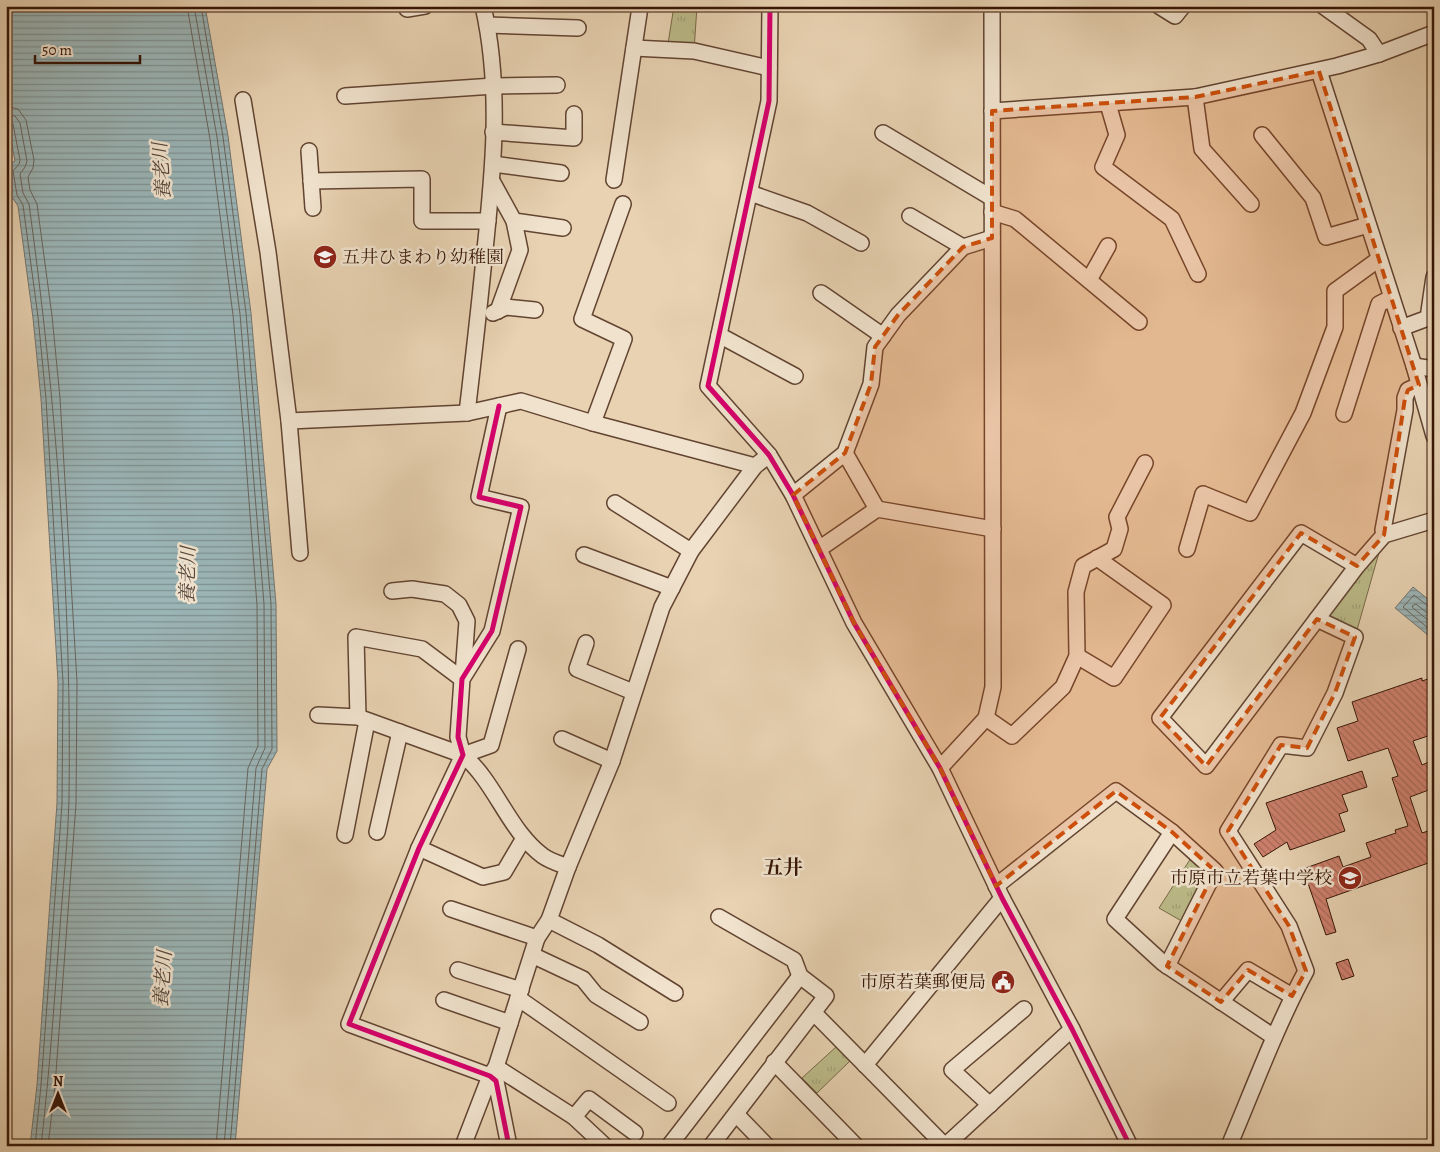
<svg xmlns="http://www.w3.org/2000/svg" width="1440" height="1152" font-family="Alegreya,'Noto Serif JP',serif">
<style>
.park{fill:url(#park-tufts);stroke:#786847}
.water{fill:url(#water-rules);stroke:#737570}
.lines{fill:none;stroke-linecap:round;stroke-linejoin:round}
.shore{stroke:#68655e;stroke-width:1}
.building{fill:url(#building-back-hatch);stroke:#361506}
.minor-casing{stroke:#624431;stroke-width:18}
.minor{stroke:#f0e2cd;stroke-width:15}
.cycleway-casing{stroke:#f0e2cd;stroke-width:8}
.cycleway{stroke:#d6006c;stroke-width:5}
.marked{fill:#cd4f0b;fill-opacity:0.2;stroke:#cd4f0b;stroke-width:4;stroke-dasharray:10 6;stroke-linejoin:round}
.labels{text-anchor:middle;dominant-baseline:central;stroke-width:5;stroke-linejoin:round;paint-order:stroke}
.poi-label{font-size:18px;fill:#361506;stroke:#f0e2cd;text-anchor:end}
.water-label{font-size:19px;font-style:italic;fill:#54453b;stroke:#f0e2cd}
.quarter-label{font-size:20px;font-weight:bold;fill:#361506;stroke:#f0e2cd}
</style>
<defs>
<pattern id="park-tufts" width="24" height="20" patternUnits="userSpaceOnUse" patternTransform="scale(1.25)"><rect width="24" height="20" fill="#bbba88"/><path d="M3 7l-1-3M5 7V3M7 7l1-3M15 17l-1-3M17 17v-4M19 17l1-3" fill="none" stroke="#a19f74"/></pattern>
<pattern id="water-rules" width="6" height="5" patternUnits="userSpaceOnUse" patternTransform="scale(1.25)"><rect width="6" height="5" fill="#9bb5b7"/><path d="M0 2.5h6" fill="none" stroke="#7f9293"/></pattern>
<pattern id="building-back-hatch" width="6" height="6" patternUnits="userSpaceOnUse" patternTransform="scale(1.25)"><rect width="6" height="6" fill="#cf816e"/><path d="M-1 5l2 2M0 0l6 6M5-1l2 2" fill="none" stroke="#a96858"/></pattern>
</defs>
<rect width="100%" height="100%" fill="#e8d2b2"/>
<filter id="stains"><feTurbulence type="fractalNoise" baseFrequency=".004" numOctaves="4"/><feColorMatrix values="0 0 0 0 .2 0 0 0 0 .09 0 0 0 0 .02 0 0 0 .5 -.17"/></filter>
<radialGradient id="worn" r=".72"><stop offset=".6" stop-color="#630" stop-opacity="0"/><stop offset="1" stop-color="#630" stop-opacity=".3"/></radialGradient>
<g class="park">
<polygon points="674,6 697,6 694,51 667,50"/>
<polygon points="1384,535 1355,637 1317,619"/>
<polygon points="1191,858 1205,868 1207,876 1185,923 1159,908"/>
<polygon points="837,1046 850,1061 817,1093 802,1078"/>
</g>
<g class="water">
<polygon points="6,6 205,6 228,136 251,313 276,604 277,751 267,769 235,1146 30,1146 37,1085 57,803 58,682 41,399 33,318 18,206 12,197 8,166 15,161 6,113"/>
<polygon points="1413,587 1434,604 1434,640 1395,608"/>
</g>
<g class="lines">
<g class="shore">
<polyline points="187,6 210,139 233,315 244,436 257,605 258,746 248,768 216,1146"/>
<polyline points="194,6 217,137 240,314 264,604 265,748 256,768 224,1146"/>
<polyline points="201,6 223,137 246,313 271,604 272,749 262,769 230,1146"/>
<polyline points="6,106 18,109 26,120 34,160 33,168 28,177 30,190 37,204 52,316 60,398 77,682 76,804 55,1086 48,1146"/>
<path d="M6,114L15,116L20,123L27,161L25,167L20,174L23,193L29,204C56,401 72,602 69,800C68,838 64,876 61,914C55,991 50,1069 41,1146"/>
<polyline points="6,120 11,121 13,124 20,160 19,164 13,171 17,195 23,205 38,317 46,399 63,682 62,804 41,1085 35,1146"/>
<polyline points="1434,607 1429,607 1414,595 1403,607 1434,633"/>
<polyline points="1434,614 1426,612 1416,604 1412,606 1413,608 1434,625"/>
</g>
</g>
<g class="building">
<polygon points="1422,678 1422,681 1431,678 1434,686 1434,734 1413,741 1422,765 1431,761 1434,768 1434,788 1410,797 1422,833 1434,829 1434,861 1326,899 1336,932 1326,935 1303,869 1339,856 1343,867 1371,857 1366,843 1396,833 1395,830 1408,826 1392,778 1398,776 1388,748 1348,761 1337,728 1358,721 1352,702"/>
<polygon points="1362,771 1367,787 1342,795 1348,811 1339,814 1345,831 1290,850 1287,842 1263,857 1254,844 1276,830 1266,803"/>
<polygon points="1348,959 1354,976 1342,980 1336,963"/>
</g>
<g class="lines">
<g class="minor-casing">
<g id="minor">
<polyline points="770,6 769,101 708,386 769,455 793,495 854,623 940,768 1002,898 1072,1029 1130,1146"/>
<polyline points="1159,6 1175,16 1183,6"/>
<polyline points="1323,6 1369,39 1379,54"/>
<polyline points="407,9 425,6"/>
<polyline points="487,25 578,28"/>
<polyline points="634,48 694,51 769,68"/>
<polyline points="1319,71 1414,366 1434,436"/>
<polyline points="345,96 494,86 557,85"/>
<polyline points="1195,97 1202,149 1251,204"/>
<polyline points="243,100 268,252 289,421 300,553"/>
<polyline points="1108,104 1117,135 1103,167 1172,219 1198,274"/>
<polyline points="992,111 1195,97 1337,66 1379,54 1434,33"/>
<polyline points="493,132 574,138 574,114"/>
<polyline points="883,133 992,198"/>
<polyline points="1262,135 1313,198 1326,237 1368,225"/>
<polyline points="309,151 313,208"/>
<polyline points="493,164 561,173"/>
<polyline points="614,180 640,7"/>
<polyline points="311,181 422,179 422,221 488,221"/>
<polyline points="492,181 514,221 563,228"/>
<polyline points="750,193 807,213 861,243"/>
<polyline points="992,212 1015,219 1139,322"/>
<polyline points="910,216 963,247"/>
<polyline points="1089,280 1108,246"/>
<polyline points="821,293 883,336"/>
<polyline points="498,311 520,250 514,221"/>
<polyline points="493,313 506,307 535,310"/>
<polyline points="1401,328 1428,318 1434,277"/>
<polyline points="719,335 795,376"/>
<polyline points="1414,366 1434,369"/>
<polyline points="499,406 479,497 521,507 492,631 462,679 458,737 463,755 419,848 349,1024 490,1076 496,1081 509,1146"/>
<path d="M467,413C473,362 479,310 484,259C493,175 502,89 483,6"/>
<polyline points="1344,414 1379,304 1391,298"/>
<polyline points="289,421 467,413 521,401 593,423 755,466"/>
<polyline points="593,423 624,339 582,319 623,204"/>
<polyline points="845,453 877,509"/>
<polyline points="793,495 845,453 871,384 875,347 898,315 963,247 992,238"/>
<polyline points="615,503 691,551"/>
<polyline points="1384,535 1383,530 1405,410 1405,398 1408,390 1419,385"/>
<polyline points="819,549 877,509 993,529"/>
<polyline points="1187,549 1203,494 1250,513 1303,413 1335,327 1335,291 1379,259"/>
<polyline points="584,555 672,588"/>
<polyline points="392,591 412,589 445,594 459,605 467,621 463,675"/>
<polyline points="1317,619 1206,766 1160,718 1301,533 1357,566"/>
<polyline points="586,643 577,669 633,692"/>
<polyline points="1077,656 1114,678 1163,605 1097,558"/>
<path d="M318,715L358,717L463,755C496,783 508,830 543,856C550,861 560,864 568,867"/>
<polyline points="358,717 356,637 422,649 462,679"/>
<polyline points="986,718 1012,736 1063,687 1077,656 1076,592 1083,566 1114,549 1120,529 1117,517 1145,463"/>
<polyline points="562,739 612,761"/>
<polyline points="463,755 491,745 518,649"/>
<polyline points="940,768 986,718 993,687 992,6"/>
<polyline points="377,832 400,732"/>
<polyline points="345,835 367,721"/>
<polyline points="419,848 483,877 504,872 524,838"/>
<polyline points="996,886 1116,791 1172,832 1115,919 1163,963 1274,1037"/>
<polyline points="451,909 537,938"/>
<polyline points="549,920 598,945 675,993"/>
<polyline points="532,955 583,979 596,995 640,1022"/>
<polyline points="1167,966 1215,871 1172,832"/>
<polyline points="458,970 521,990"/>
<polyline points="518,998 668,1103"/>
<polyline points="444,1000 510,1023"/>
<polyline points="1221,1002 1248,970 1292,996"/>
<polyline points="814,1013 945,1146"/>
<polyline points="774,1062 856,1146"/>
<polyline points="865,1065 1002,898"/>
<polyline points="496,1067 574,1117 589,1099 635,1133"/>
<polyline points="990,1105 952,1070 1024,1009"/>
<polyline points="736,1114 767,1146"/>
<polyline points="574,1117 605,1146"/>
<polyline points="463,1146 490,1076 496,1067 537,938 549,920 568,867 612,761 662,607 691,551 755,466 769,455"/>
<polyline points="669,1146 800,976"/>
<polyline points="711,1146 826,996 800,976 794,960 719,917"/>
<polyline points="945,1146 1072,1029"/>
<path d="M1229,1146C1254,1087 1276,1027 1306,971L1289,926L1228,831L1281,745L1307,748L1335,693L1355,637L1317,619L1357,566L1384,535L1434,520"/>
</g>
</g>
<use href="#minor" class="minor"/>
<g class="cycleway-casing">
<g id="cycleway">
<polyline points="770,6 769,101 708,386 769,455 793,495 854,623 940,768 1002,898 1072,1029 1130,1146"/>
<polyline points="499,406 479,497 521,507 492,631 462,679 458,737 463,755 419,848 349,1024 490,1076 496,1081 509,1146"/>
</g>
</g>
<use href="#cycleway" class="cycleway"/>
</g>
<path class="marked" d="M1319,71L1419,385L1408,390L1405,398L1384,535L1357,566L1301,533L1160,718L1206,766L1317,619L1355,637L1335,693L1307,748L1281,745L1228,831L1289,926L1306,971L1292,996L1248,970L1221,1002L1167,966L1215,871L1172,832L1116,791L996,886L940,768L854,623L793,495L845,453L871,384L875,347L898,315L963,247L992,238V111L1195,97Z"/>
<defs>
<g id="school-disc" transform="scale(1.25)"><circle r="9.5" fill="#8f2418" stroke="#f0e2cd"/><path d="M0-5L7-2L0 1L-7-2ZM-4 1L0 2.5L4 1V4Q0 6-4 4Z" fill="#fff"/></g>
<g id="civic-disc" transform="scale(1.25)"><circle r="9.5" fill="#8f2418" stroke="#f0e2cd"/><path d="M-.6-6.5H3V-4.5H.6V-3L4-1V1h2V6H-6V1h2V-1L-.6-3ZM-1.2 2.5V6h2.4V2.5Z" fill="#fff"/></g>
</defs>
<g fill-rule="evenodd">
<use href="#school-disc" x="325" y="257"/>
<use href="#school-disc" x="1350" y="878"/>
<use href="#civic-disc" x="1003" y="982"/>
</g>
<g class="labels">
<g class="poi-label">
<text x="342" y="257" text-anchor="start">五井ひまわり幼稚園</text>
<text x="1332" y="878">市原市立若葉中学校</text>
<text x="986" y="982">市原若葉郵便局</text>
</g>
<g class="water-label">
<text transform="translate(162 171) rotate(-94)">養老川</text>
<text transform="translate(188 575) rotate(-89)">養老川</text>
<text transform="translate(163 979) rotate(-86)">養老川</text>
</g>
<g class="quarter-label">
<text x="783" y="867">五井</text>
</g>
</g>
<rect width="1440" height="1152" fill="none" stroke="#e8d2b2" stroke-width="25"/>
<rect x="8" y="8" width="1425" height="1137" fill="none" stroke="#361506" stroke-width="2.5"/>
<rect x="12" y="12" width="1415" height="1127" fill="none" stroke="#361506"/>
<g transform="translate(58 1094)" stroke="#f0e2cd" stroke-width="4" paint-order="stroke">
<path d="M0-4L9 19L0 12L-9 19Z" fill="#361506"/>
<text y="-8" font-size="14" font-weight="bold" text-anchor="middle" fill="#361506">N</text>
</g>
<path d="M35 55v8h105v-8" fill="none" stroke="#361506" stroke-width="2.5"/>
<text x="42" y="55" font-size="15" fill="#361506" stroke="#f0e2cd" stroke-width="4" paint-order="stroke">50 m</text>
<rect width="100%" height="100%" filter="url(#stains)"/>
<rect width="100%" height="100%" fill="url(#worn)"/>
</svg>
